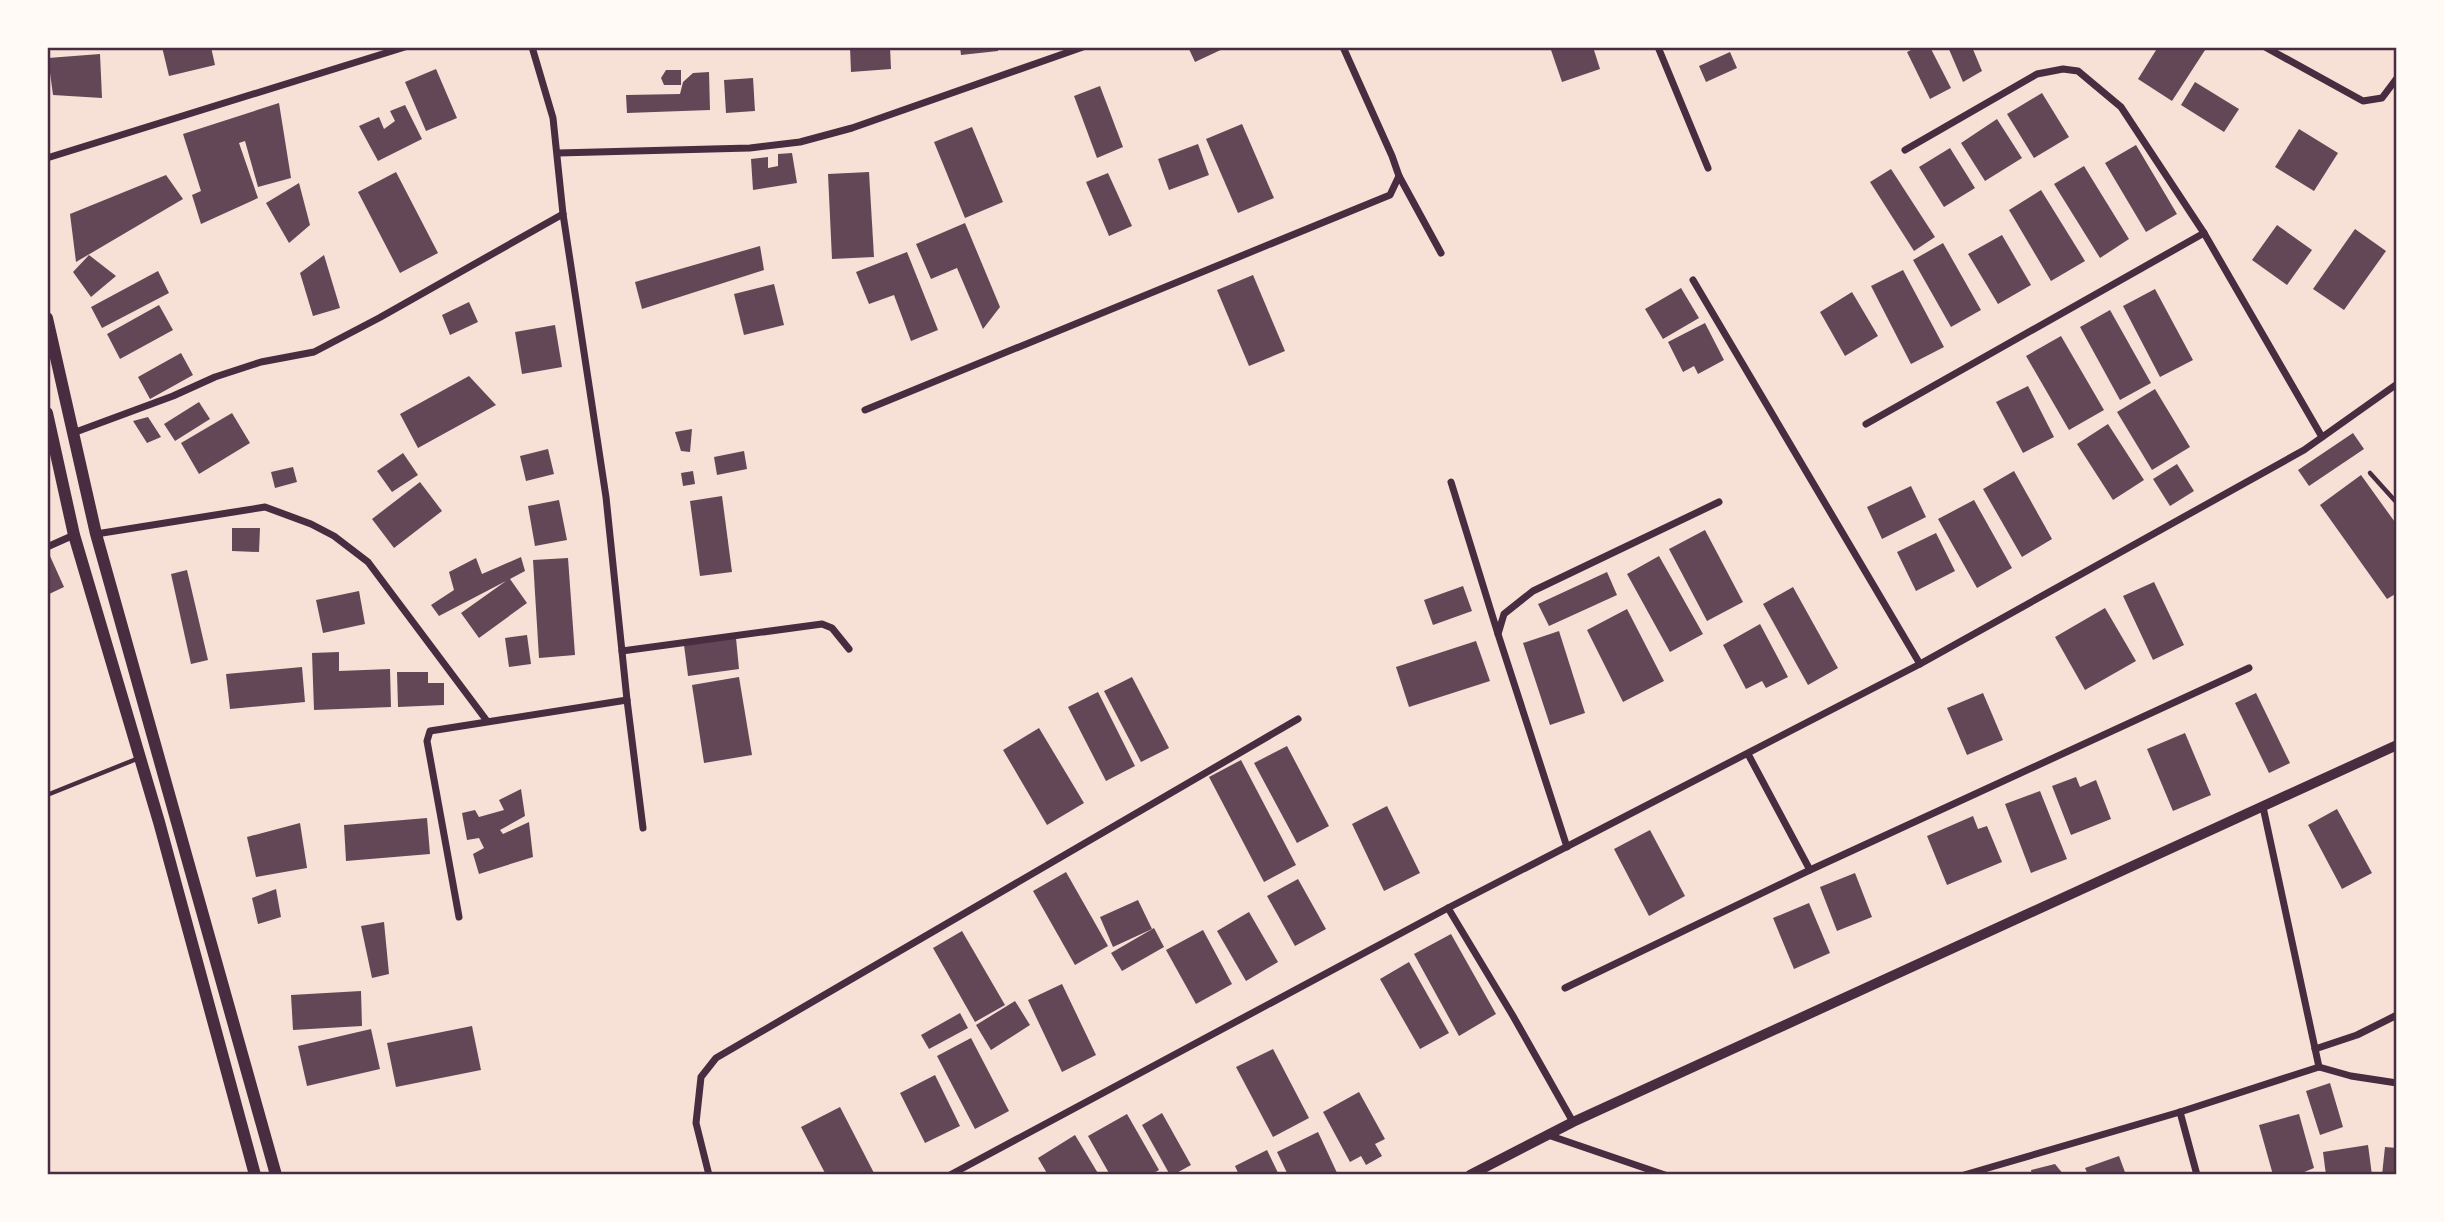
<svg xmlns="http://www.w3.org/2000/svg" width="2444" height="1222" font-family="'Alegreya Sans',sans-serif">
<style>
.building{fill:#644757}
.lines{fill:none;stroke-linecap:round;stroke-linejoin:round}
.service{stroke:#4a2c40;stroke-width:4.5}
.minor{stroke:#4a2c40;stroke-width:7}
.tertiary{stroke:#4a2c40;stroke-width:10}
.primary{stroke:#4a2c40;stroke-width:12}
.neatline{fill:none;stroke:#4a2c40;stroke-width:2.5}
</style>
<rect width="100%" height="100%" fill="#f7e1d7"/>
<g class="building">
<polygon points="162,47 211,47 215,65 169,76"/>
<polygon points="850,47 890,47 891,69 851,72"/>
<polygon points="960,47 998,47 998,51 961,55"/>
<polygon points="1188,47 1227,47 1195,62"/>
<polygon points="1550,47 1593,47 1600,69 1562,82"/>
<polygon points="1917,47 1930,47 1951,88 1930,99 1907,52"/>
<polygon points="1948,47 1972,47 1982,71 1963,82"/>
<polygon points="2158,47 2207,47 2172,101 2138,79"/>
<polygon points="1730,52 1737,68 1706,82 1699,66"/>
<polygon points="100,54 102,98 53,95 48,58"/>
<polygon points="436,69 457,118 426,131 405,82"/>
<polygon points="666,70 681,70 681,85 664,85 661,78"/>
<polygon points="709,72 710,110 627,113 626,95 680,94 683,82 693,73"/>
<polygon points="753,78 755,111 726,113 724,80"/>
<polygon points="2195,82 2239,109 2224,132 2181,105"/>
<polygon points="1100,86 1123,147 1097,158 1074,96"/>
<polygon points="2042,93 2069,137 2034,158 2007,114"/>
<polygon points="279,103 291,178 258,187 245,141 239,143 258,198 201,224 192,195 201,191 183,134"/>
<polygon points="405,105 422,139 378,161 359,126 379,117 384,129 395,121 390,111"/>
<polygon points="1997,119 2022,158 1985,181 1961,143"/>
<polygon points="1242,124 1274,198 1238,213 1206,139"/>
<polygon points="972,127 1003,202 965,218 934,142"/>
<polygon points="2299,129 2338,153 2314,191 2275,167"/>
<polygon points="1198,144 1209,175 1169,190 1158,159"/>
<polygon points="2136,145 2177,214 2146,232 2105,163"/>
<polygon points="1950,148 1975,188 1944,207 1919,167"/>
<polygon points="792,153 797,183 753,190 751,159 768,157 768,168 778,166 778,154"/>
<polygon points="2084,166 2129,239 2100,258 2054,184"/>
<polygon points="1891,169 1935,237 1914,251 1870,182"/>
<polygon points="396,172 438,253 400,273 358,192"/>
<polygon points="869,172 874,257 832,259 828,174"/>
<polygon points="1108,173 1132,226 1109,236 1086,182"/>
<polygon points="166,175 183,199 76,262 70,214"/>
<polygon points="299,183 310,225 289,243 266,203"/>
<polygon points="2041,190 2085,261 2051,281 2009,210"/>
<polygon points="965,223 1000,307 983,329 957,268 931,279 916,244"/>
<polygon points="2277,225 2312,250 2287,285 2252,260"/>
<polygon points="2355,229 2386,251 2344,310 2313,289"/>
<polygon points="2002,235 2031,285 1998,304 1968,254"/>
<polygon points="1943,243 1981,310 1951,327 1913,260"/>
<polygon points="760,246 764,270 642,309 635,282"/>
<polygon points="907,252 938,330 911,341 894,295 869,304 856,272"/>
<polygon points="89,255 116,276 91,297 73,272"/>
<polygon points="324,255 340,308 313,316 300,273"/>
<polygon points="1903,270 1944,347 1911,364 1871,286"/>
<polygon points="158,271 169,293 102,328 91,307"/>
<polygon points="1253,275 1285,351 1249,366 1217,290"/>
<polygon points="774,284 784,325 744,335 734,294"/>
<polygon points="1681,288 1699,318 1663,339 1645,309"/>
<polygon points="2155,289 2193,360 2160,377 2123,306"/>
<polygon points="1852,292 1878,336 1845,356 1820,312"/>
<polygon points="469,302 478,322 450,335 442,315"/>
<polygon points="159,305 173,330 120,359 107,334"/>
<polygon points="2110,310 2151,383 2120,400 2080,327"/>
<polygon points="1705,323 1724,360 1698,374 1694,366 1683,372 1668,342"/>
<polygon points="555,325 562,367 522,374 515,332"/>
<polygon points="2061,336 2104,410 2069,430 2026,356"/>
<polygon points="181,353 193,375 150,399 138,377"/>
<polygon points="469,376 496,405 418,448 400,414"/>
<polygon points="2028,386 2054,437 2023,453 1996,402"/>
<polygon points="2155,389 2190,447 2152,470 2117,412"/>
<polygon points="199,402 210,419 175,441 164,424"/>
<polygon points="232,413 250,443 199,474 181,443"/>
<polygon points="148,417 161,437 147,443 133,421"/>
<polygon points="2108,424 2144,480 2113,500 2077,444"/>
<polygon points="692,429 690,452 681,451 675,432"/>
<polygon points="2353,433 2364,449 2309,486 2298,470"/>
<polygon points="548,449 554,474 526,481 520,456"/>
<polygon points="744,451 747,469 717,475 714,457"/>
<polygon points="403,453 418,475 392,492 377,471"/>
<polygon points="2177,464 2194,491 2170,506 2153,479"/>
<polygon points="293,467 297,482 275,488 271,472"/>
<polygon points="693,471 695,484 683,486 681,473"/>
<polygon points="2014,471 2052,539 2022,557 1983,489"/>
<polygon points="2361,475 2397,525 2397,593 2387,599 2320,505"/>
<polygon points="420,482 442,511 394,548 372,519"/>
<polygon points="1911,486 1926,517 1882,539 1867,507"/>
<polygon points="722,496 732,572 700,576 690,501"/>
<polygon points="559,500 567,540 535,546 528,506"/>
<polygon points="1974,500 2012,568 1977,588 1938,519"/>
<polygon points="232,528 260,528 259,552 232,551"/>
<polygon points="1705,530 1743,602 1707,621 1669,549"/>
<polygon points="1936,533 1955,571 1916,591 1897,552"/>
<polygon points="50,556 64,587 47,595 47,557"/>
<polygon points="1659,556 1703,634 1670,652 1627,574"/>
<polygon points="521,557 525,571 510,579 527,603 479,638 461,613 506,581 439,616 431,605 454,590 449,572 476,558 482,574"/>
<polygon points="568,558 575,655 539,658 533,560"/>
<polygon points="187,570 208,660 191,664 171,574"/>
<polygon points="1607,572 1617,595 1549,626 1538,604"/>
<polygon points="2154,582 2184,645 2153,660 2123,596"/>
<polygon points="1463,586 1472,611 1433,625 1424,600"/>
<polygon points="1793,587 1838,668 1808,685 1763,604"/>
<polygon points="359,591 365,624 323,633 316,600"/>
<polygon points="2105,608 2136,661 2085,690 2055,637"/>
<polygon points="1627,609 1664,681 1623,702 1587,630"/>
<polygon points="1760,624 1788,677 1766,688 1762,681 1746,689 1723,645"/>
<polygon points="1559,631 1585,713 1550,725 1523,643"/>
<polygon points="527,635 531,664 509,667 505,638"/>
<polygon points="736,638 739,669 688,676 684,645"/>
<polygon points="1476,641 1490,681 1409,707 1396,667"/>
<polygon points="339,652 339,671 390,669 391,707 314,710 312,653"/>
<polygon points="302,667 305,702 230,709 226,674"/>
<polygon points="397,672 428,672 428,683 444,683 444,705 398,707"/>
<polygon points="739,677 752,755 704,763 692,685"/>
<polygon points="1132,677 1169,748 1141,762 1104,691"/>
<polygon points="1098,692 1135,766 1106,781 1068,707"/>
<polygon points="1983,693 2003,740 1967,755 1947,708"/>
<polygon points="2256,693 2290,763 2269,773 2235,703"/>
<polygon points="1039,728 1084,803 1047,825 1003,750"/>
<polygon points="2185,733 2211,795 2173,811 2147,749"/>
<polygon points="1287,746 1329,826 1297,843 1254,763"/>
<polygon points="1241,760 1296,865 1264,882 1209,777"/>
<polygon points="2076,777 2080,787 2096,780 2111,819 2071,835 2052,786"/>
<polygon points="521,789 525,816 500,830 503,834 529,822 533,857 479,874 473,854 484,848 479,838 467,840 462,813 475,810 479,817 504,810 499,800"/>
<polygon points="2040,791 2067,859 2031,873 2005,804"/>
<polygon points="1387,806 1420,873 1384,891 1352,824"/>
<polygon points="2337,809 2372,873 2342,889 2308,825"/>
<polygon points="1973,816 1978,829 1987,826 2002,862 1947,885 1927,836"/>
<polygon points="427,818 430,854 346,861 344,825"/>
<polygon points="300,823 307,868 256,877 247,837"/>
<polygon points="1650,830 1685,896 1649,916 1614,849"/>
<polygon points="1066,872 1108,946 1075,965 1033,891"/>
<polygon points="1855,873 1872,917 1837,931 1820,887"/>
<polygon points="1298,879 1326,929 1295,946 1267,896"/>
<polygon points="276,889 281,917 258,924 252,898"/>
<polygon points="1138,900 1152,929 1113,947 1100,917"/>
<polygon points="1809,903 1830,953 1794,969 1773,918"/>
<polygon points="1249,912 1278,962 1246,981 1217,931"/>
<polygon points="384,922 389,974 372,978 361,926"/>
<polygon points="1154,928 1164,947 1122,971 1111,953"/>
<polygon points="1203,930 1232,984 1196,1004 1166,950"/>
<polygon points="962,931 1005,1005 975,1022 933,948"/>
<polygon points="1451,934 1496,1014 1459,1036 1414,954"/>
<polygon points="1409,962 1449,1033 1420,1049 1380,979"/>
<polygon points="1062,984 1096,1055 1062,1072 1028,1000"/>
<polygon points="361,991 362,1026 293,1030 291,995"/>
<polygon points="1015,1001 1030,1025 991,1050 976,1025"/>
<polygon points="960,1013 968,1028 929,1049 921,1035"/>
<polygon points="472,1026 481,1070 396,1087 387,1043"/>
<polygon points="371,1029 380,1069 307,1086 298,1046"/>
<polygon points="971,1038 1009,1111 975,1129 937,1056"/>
<polygon points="1273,1049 1309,1118 1273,1137 1236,1067"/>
<polygon points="935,1075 960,1126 925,1143 900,1093"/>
<polygon points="2330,1083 2343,1127 2320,1135 2306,1091"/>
<polygon points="1359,1092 1385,1139 1375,1144 1382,1156 1366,1165 1361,1156 1350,1162 1323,1112"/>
<polygon points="840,1107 875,1175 826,1175 801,1127"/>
<polygon points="1162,1113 1191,1165 1173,1175 1170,1175 1142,1125"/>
<polygon points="1127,1114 1159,1170 1150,1175 1110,1175 1088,1136"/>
<polygon points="2299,1114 2314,1168 2297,1175 2273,1175 2259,1125"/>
<polygon points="1318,1132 1338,1175 1288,1175 1277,1152"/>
<polygon points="1075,1135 1099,1175 1048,1175 1038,1158"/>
<polygon points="2368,1145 2372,1175 2326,1175 2323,1152"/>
<polygon points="2385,1147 2397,1148 2397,1175 2382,1175"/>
<polygon points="1267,1150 1279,1175 1239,1175 1235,1166"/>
<polygon points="2119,1156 2126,1175 2088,1175 2085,1168"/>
<polygon points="2055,1164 2064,1175 2032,1175 2031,1170"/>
</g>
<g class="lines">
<g class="service">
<polyline points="2370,473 2397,503"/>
<polyline points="47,795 139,758"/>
</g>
<g class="minor">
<polyline points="532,47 553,118 563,214 606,497 627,700 643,828"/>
<polyline points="1658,47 1708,168"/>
<polyline points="2265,47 2363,101 2382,98 2397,78"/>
<polyline points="1905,150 2037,74 2063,69 2078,71 2121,107 2204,233 2322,437"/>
<polyline points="558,153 750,148 800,142 852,128 1083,47"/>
<polyline points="47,158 405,47"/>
<polyline points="1399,176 1441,253"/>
<polyline points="1693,280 1920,664"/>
<polyline points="865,410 1390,195 1399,176 1392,156 1343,47"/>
<polyline points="1866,424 2204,233"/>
<polyline points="73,433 173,396 215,377 261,362 314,352 379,318 563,214"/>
<polyline points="1451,482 1498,634"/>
<polyline points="96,534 265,507 311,524 334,536 368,562 487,721"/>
<polyline points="47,547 74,535"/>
<polyline points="622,651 822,624 832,628 849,649"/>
<polyline points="1748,754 1810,870"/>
<polyline points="2263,807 2319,1067"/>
<polyline points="1567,847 1498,634 1504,614 1533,591 1719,502"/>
<polyline points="1448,908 1513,1016 1573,1122"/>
<polyline points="459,917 427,741 430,731 627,700"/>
<polyline points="1565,988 1810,870 2249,668"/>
<polyline points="2315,1049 2357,1035 2397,1015"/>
<polyline points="2180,1112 2197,1175"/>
<polyline points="1548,1135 1665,1175"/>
<polyline points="709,1175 696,1123 701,1077 716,1058 1298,719"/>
<polyline points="950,1175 1448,908 1920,664 2304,450 2397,384"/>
<polyline points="1964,1175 2180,1112 2319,1067 2351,1076 2397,1083"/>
</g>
<polyline class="tertiary" points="1470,1175 1573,1122 2397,745"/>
<g class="primary">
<polyline points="47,318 96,534 276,1175"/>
<polyline points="47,413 74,535 159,822 255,1175"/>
</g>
</g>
<rect width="2444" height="1222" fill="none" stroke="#fffaf5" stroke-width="98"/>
<rect x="49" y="49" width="2346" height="1124" class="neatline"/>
</svg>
